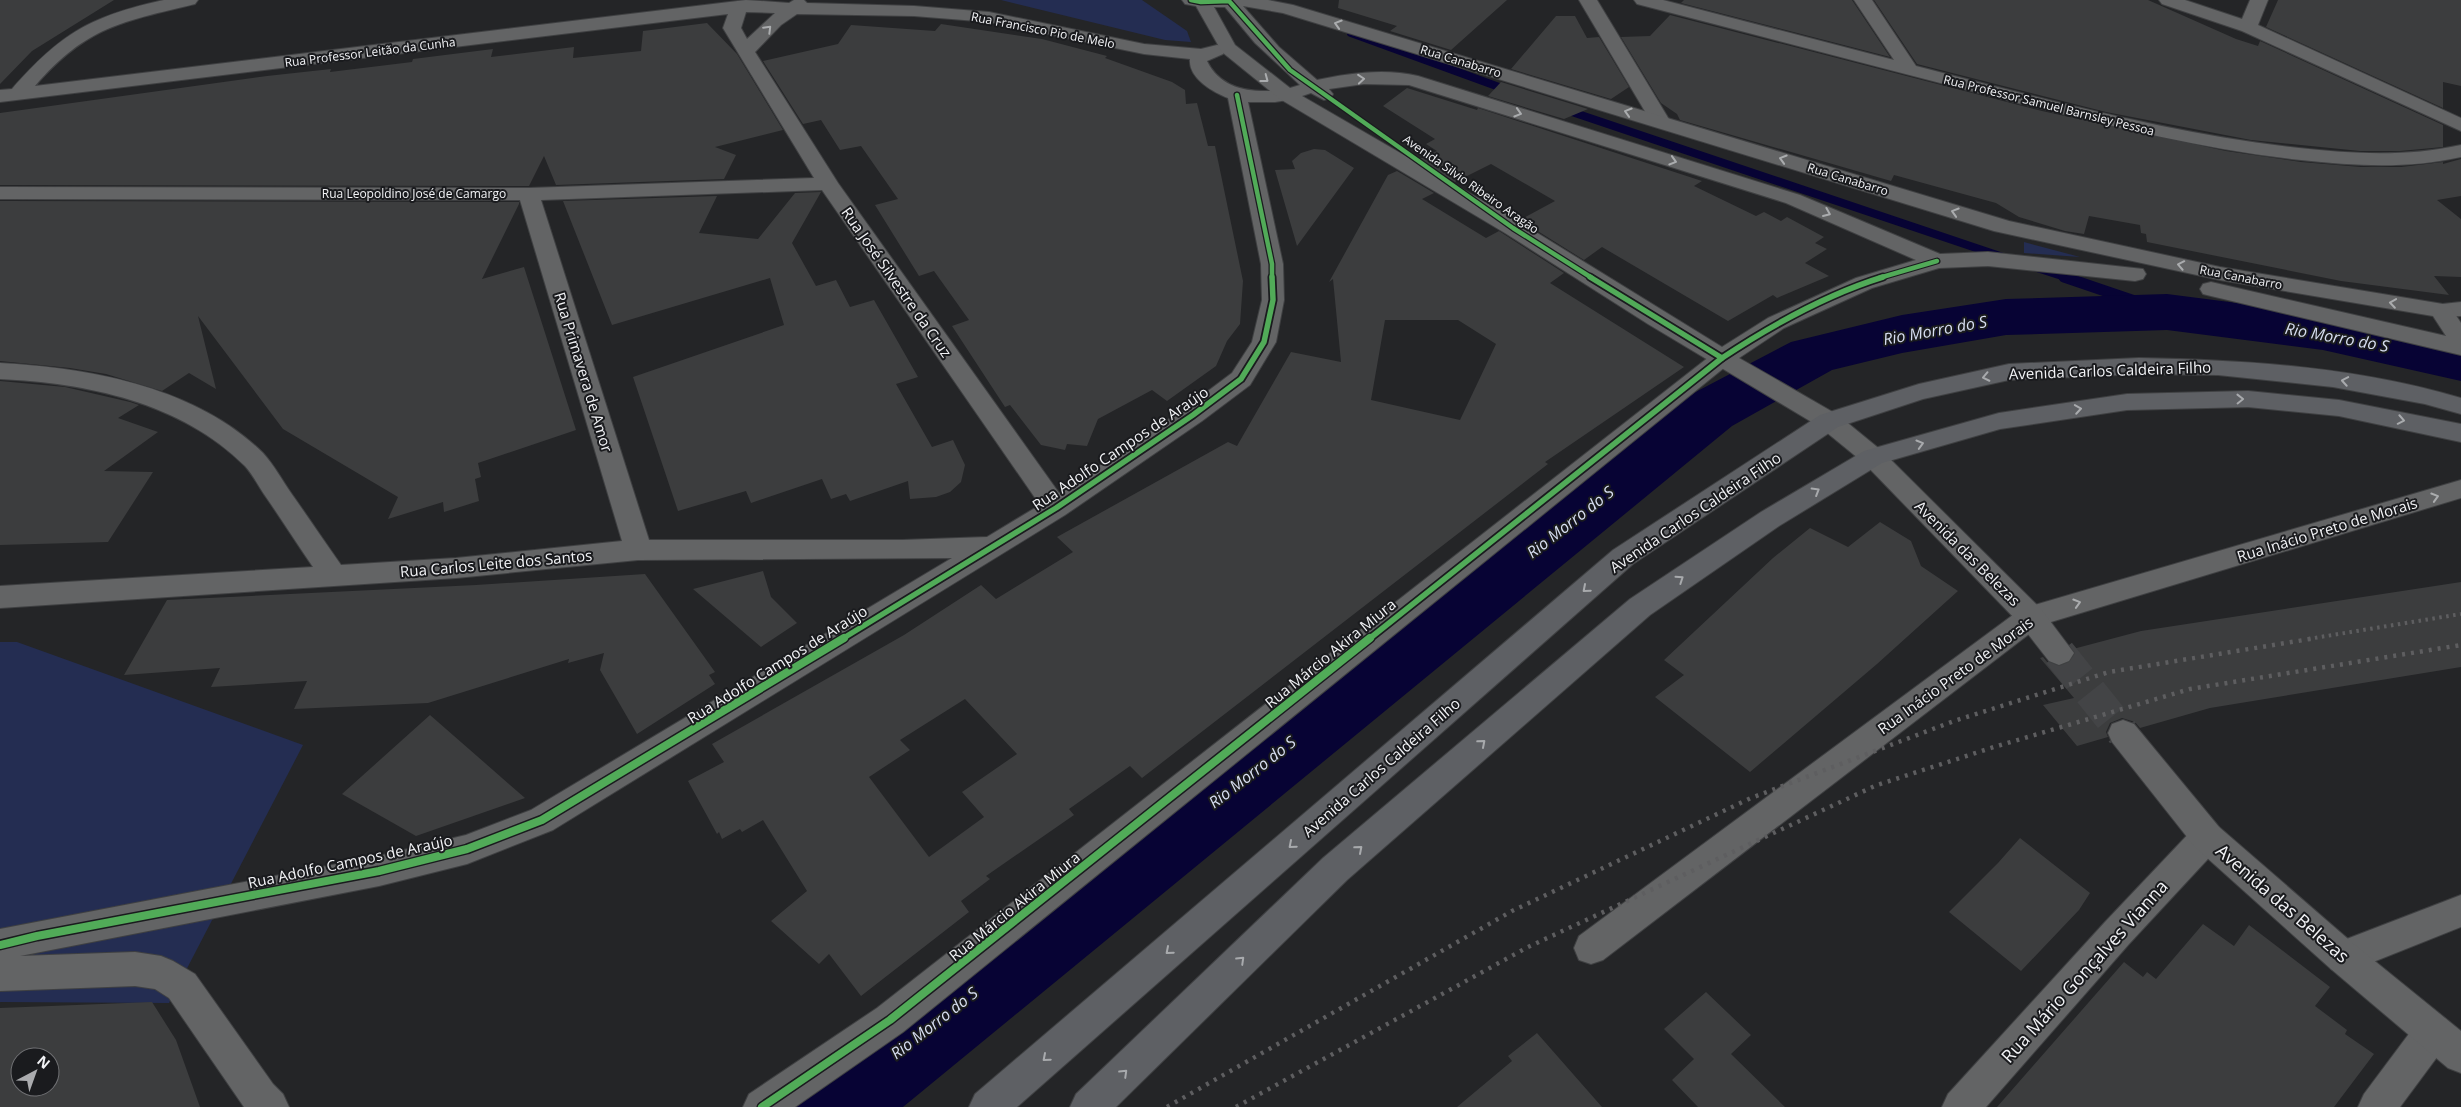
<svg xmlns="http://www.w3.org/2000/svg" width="2461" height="1107" font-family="'Open Sans',sans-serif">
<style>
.green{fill:#242d52}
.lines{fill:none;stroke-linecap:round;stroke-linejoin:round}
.stream-far1{stroke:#070334;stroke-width:8}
.stream{stroke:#070334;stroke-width:11}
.river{fill:#070334;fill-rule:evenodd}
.building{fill:#3c3d3e;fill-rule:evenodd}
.secondary-tunnel{stroke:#434446;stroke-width:33;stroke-dasharray:33 17;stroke-linecap:butt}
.street-casing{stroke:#3f4042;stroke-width:2}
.secondary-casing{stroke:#3f4042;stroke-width:2}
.primary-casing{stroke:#3f4042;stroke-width:2}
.street{fill:#636465;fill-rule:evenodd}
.secondary{fill:#636465;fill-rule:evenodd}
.primary{fill:#5e6064;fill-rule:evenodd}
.rail-far1{stroke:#5e5e60;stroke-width:4;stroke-dasharray:2.5 4.5;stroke-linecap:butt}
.rail{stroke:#5e5e60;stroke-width:4.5;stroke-dasharray:3 6;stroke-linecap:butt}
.cycleway-far2-casing{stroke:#1a1b1e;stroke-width:7}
.cycleway-far1-casing{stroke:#1a1b1e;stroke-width:9}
.cycleway-casing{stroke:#1a1b1e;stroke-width:11}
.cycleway-far2{stroke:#51ab58;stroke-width:4.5}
.cycleway-far1{stroke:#51ab58;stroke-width:5.5}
.cycleway{stroke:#51ab58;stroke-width:8}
.oneway{stroke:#aaacae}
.oneway2{stroke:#a8aaad}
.labels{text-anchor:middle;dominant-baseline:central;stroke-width:4;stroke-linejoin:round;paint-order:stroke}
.far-street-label{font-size:12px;fill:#f2f3f6;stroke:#1a1b1e}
.street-label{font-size:15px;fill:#f2f3f6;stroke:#1a1b1e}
.water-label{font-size:16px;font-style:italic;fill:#d8dff2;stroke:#1a1b1e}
.near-street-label{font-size:18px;fill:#f2f3f6;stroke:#1a1b1e}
</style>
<rect width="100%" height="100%" fill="#242527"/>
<g class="green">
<polygon points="1001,0 1142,0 1187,31 1191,42 1165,40"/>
<polygon points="2024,242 2080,257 2024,253"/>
<polygon points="0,642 17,642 303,745 169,1003 0,1002"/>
</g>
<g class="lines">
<g class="stream-far1">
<polyline points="1351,33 1510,91"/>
<polyline points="1563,109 2003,257"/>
<polyline points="2034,267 2068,278"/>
</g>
<polyline class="stream" points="2064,277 2167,312"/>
<polygon class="river" points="2167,294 2323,314 2461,343 2461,381 2323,350 2167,330 2006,335 1902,353 1832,370 1732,426 903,1107 773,1107 787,1074 826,1050 1688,396 1791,342 1902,315 2006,299"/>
</g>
<g class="building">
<polygon points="0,0 114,0 32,51 0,84"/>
<polygon points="1339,0 1507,0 1451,50 1390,31 1397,26 1338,8"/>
<polygon points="1684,0 1852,0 1890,57 1681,3"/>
<polygon points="1874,0 2148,0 2236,39 2258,46 2260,41 2443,125 2443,147 2400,151 2360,151 2251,140 2106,112 1917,64"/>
<polygon points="2278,0 2461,0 2461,86 2443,82 2443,108 2266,27"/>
<polygon points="1670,15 2042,111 2226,151 2301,162 2361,167 2401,167 2443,162 2443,164 2461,159 2461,196 2437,200 2461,219 2461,277 2434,276 2449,295 2341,281 2147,242 2146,234 2141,233 2140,225 2089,216 2084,234 2065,231 2019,217 1996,203 1894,175 1891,181 1680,120 1677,114 1661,103 1621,37 1650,36"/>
<polygon points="1556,16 1575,16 1587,38 1599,37 1629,87 1611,99 1511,69"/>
<polygon points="707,23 737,54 783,130 715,147 736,155 724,179 556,185 544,156 529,186 0,185 0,113 267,76 331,69 330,72 412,62 413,59 493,49 491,57 574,47 573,58 641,51 643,31"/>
<polygon points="941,24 1042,39 1107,56 1105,58 1172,82 1185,90 1186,104 1197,103 1208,146 1215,146 1243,281 1240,324 1227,341 1216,366 1167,401 1152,390 1098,419 1087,446 1067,444 1065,450 1041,445 1010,405 1005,407 952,326 969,320 934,271 919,276 875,205 898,199 861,146 840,150 821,120 803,124 763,61 838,44 851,25 935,31"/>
<polygon points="1501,82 1588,109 1564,119 1488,96"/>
<polygon points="1407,88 1477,110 1478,108 1702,181 1694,186 1756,216 1764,212 1781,221 1787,217 1824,237 1815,243 1827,249 1805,263 1829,276 1777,298 1773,295 1728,321 1602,247 1584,260 1520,220 1555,201 1491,164 1455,182 1417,160 1437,151 1426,144 1435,139 1383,106"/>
<polygon points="1314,149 1325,150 1354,168 1297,246 1275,170 1295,169 1292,161 1301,153"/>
<path d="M1397,171L1434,193L1422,199L1486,238L1499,231L1564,273L1550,283L1684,367L1545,462L1548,464L1142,778L1130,766L1069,809L1074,815L986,876L990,879L961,901L969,912L861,996L829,954L819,964L771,921L807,891L763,820L742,832L740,829L722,839L719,832L717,834L688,781L724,762L712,744L904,635L981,585L996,599L1073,552L1057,537L1228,442L1237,446L1291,352L1341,362L1333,279L1329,282L1388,175ZM1385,320H1458L1496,344L1460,420L1371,400ZM965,699L1017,754L962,792L984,817L929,857L869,777L910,750L900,740Z"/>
<polygon points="821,192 792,243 816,286 836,280 850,307 874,300 918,377 896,384 932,447 953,440 965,465 961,482 950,492 936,497 910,499 908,481 850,501 846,494 831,499 822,479 751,503 746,491 678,511 633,377 784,325 770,278 612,325 563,201 717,196 699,233 758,239 795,193"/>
<polygon points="0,201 519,202 519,204 482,279 524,267 576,430 478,463 481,477 475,479 479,501 444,512 443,502 388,519 398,497 283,429 198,316 216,389 189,373 162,391 106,374 70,368 0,361"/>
<polygon points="0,381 65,387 130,402 139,405 118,418 158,432 104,471 153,472 108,542 0,545"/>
<polygon points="1880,522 1911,541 1921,566 1958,591 1877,664 1750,772 1655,697 1684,675 1664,660 1773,558 1810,528 1848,547"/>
<polygon points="763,571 771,597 797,623 761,647 693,589"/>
<polygon points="645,574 715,672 709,675 715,684 637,734 600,670 604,653 568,663 569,659 428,703 294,709 307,681 211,687 220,668 124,675 167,600 476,585"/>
<polygon points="2461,582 2461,667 2210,708 2140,728 2135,722 2122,718 2110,723 2106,732 2108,737 2077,746 2043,705 2074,698 2040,658 2043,657 2048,663 2060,667 2071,662 2076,653 2073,649 2141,631"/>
<polygon points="430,715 525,798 416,836 342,794"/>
<polygon points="2020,838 2090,893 2079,910 2021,971 1949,912 1998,863"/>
<polygon points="2203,924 2234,946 2249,925 2330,987 2315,1006 2347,1030 2345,1034 2374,1054 2334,1107 1997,1107 2124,962 2143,977 2147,972 2156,979"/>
<polygon points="1706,992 1751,1035 1731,1054 1785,1107 1698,1107 1672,1080 1694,1059 1664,1029"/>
<path d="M152,1002L176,1040L200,1107H0V1008ZM20,1057H50V1087H20Z"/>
<polygon points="1537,1033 1602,1107 1457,1107 1512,1061 1508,1056"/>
</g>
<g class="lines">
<polyline class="secondary-tunnel" points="2059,653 2123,733"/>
<g class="street-casing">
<g id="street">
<path d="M164,0H198L195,4C122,22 87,26 35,86L746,0L789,3L794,0H804L807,3L914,6L989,12L1144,44L1201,49L1217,45L1223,46L1226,50L1223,54L1207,61C1219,86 1244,92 1270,91C1279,91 1286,89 1294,91L1296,95L1294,99L1275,102H1248L1283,264L1284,300L1276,342L1250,385L1202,421L1065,515L553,830L467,864L379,886L20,956L135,952L161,956L173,961L195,974L273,1084L283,1094L289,1107H244L169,998L155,989L135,986L0,991V929L379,856L466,835L531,810L952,558L638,560L456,578L0,608V586L313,567C297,544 282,520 266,497C259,487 253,475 245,466C181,402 86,383 0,379V363C91,368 196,387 263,453C274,465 282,480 291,493C308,517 324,541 341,565L456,558L622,541L520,200L0,199V187L529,188L814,178L723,28L728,14L0,102V90L12,89C61,33 91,16 164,0ZM746,12L775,13L747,39L741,28ZM797,14L914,16L989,22L1144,54L1190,59C1188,78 1213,92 1228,98L1261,264L1262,300L1252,342L1232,373L1184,409L1059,493L838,183L755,52L781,25ZM822,190L1040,505L987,537L902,540H649L541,200Z"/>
<polygon points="1579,0 1597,0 1670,121 1667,125 1653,125"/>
<path d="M1634,0H1663L1894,60L1854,0H1872L1916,66C2042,98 2169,134 2299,148C2353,154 2407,157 2461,145V157C2408,169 2355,166 2301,160C2201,149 2103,124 2006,100C1883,68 1760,36 1637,4Z"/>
<polygon points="2159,0 2185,0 2242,19 2250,0 2268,0 2258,25 2461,118 2461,131 2242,31 2162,4"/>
<polygon points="2461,302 2461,316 2441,317 2433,315 2430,310 2433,305"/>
<polygon points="1722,350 1730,353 1734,358 1730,363 903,1032 795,1107 743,1107 749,1094 877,1008 1714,353"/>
<polygon points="2461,480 2461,498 2041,625 1603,960 1591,964 1579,960 1574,948 1579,936 2021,609"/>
<polygon points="2207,823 2219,827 2223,837 2219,847 2129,944 1986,1107 1942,1107 1948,1094 2105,922 2195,827"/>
<polygon points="2461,895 2461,927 2343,974 2331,969 2326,957 2331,945"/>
<polygon points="2433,1014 2446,1019 2451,1032 2446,1045 2400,1107 2358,1107 2364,1094 2420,1019"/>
</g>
</g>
<g class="secondary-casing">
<g id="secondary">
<path d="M1182,0H1268L1293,5L2009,221L2220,267L2449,305L2461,323V355L2211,296L2203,294L2200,289L2203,284L2211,282L2446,336L2433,316L2220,280L1994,231L1283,13L1243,6L1279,47L1317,80C1349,73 1385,68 1418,76L1800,195L1940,254L1988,252L2143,269L2146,274L2143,279L2135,281L1988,266L1939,268L1872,288L1784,328L1739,358L1838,415L1882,451L2041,609L2074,653L2069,661L2059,665L2049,661L2021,625L1864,463L1820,427L1648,324L1505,233L1280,99L1222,52L1196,6L1185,4ZM1214,7H1225L1255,43L1300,85L1290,88L1235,45ZM1364,84L1409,85L1786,203L1916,260L1856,278L1768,318L1722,347L1521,223L1302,96L1311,93L1324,100L1331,98L1333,94L1329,89Z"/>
<polygon points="2123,720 2134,724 2219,827 2355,945 2461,1031 2461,1073 2448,1068 2331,969 2195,847 2112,742 2108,733 2112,724"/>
</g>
</g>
<g class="primary-casing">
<g id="primary">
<path d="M2139,358C2247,360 2357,367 2461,398V414L2425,404L2333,387L2218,375L2139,374L2009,380L1923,399L1838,427L1633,564L1017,1107H969L975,1094L1613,550L1820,415L1919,384L2009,364Z"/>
<polygon points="2248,391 2339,400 2461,424 2461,442 2339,416 2248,407 2127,410 2000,429 1882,463 1779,526 1650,615 1347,880 1116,1107 1070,1107 1076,1094 1323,858 1630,599 1761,512 1864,451 1999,413 2127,394"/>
</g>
</g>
<use href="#street" class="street"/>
<use href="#secondary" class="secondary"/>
<use href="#primary" class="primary"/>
<polyline class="rail-far1" points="2308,639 2461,614"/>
<g class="rail">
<polyline points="1167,1107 1512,911 1751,798 1954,721 2109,672 2316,638"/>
<polyline points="1236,1107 1528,947 1877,785 1994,747 2190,689 2461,645"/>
</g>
<g class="cycleway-far2-casing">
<g id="cycleway-far2">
<polyline points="1191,0 1201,2 1229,1 1290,70 1513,228 1592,278"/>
<polyline points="1237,95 1272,264 1272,278"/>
<polyline points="1879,278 1937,261"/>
</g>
</g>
<g class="cycleway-far1-casing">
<g id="cycleway-far1">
<polyline points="1590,277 1722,358"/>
<polyline points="842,639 1056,508 1193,415 1241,379 1264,342 1273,300 1272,277"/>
<path d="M1369,639L1722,358C1772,325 1825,295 1883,277"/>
</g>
</g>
<g class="cycleway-casing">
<g id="cycleway">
<polyline points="0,945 37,936 379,871 467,849 542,820 844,638"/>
<polyline points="762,1107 890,1020 1370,638"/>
</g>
</g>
<use href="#cycleway-far2" class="cycleway-far2"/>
<use href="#cycleway-far1" class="cycleway-far1"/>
<use href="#cycleway" class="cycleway"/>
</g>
<defs><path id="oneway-chevron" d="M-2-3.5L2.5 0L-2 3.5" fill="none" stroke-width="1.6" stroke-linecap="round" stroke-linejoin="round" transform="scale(1.25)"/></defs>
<g class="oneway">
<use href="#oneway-chevron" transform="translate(1338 24) rotate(-163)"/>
<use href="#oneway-chevron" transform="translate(768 29) rotate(-45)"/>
<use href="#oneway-chevron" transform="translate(1265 79) rotate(37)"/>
<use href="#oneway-chevron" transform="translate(1361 79) rotate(-5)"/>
<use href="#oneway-chevron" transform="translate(1628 112) rotate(-163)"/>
<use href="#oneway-chevron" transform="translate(1518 113) rotate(17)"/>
<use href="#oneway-chevron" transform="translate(1783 159) rotate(-163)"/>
<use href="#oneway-chevron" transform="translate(1673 161) rotate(17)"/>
<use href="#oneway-chevron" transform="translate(1955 212) rotate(-163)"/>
<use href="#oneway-chevron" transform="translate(1827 213) rotate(23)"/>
<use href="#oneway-chevron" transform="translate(2181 265) rotate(-169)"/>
<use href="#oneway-chevron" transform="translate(2393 303) rotate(-172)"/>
<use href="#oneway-chevron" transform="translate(2435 497) rotate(-17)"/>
<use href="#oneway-chevron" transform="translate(2077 603) rotate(-17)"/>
</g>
<g class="oneway2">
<use href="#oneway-chevron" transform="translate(1986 377) rotate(168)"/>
<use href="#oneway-chevron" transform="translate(2345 381) rotate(-170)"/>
<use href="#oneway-chevron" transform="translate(2240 399) rotate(-1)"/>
<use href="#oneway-chevron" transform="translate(2078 409) rotate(-9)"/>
<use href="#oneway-chevron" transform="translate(2401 420) rotate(11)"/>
<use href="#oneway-chevron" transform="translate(1920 444) rotate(-16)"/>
<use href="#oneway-chevron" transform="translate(1816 491) rotate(-31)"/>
<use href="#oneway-chevron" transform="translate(1680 579) rotate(-34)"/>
<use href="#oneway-chevron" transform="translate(1586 589) rotate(139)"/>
<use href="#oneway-chevron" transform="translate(1482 743) rotate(-41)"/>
<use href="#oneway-chevron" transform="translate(1292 845) rotate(139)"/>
<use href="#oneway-chevron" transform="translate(1359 849) rotate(-41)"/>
<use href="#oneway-chevron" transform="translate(1169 951) rotate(139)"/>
<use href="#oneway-chevron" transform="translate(1241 960) rotate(-44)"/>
<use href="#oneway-chevron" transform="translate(1046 1058) rotate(139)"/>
<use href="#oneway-chevron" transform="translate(1124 1073) rotate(-44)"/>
</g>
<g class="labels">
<g class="far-street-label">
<text transform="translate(1043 30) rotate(11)">Rua Francisco Pio de Melo</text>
<text transform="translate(370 52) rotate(-7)">Rua Professor Leitão da Cunha</text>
<text transform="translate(1461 61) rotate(17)">Rua Canabarro</text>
<text transform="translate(2049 105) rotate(14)">Rua Professor Samuel Barnsley Pessoa</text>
<text transform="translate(1848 179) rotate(17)">Rua Canabarro</text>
<text transform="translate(1471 184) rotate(35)">Avenida Silvio Ribeiro Aragão</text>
<text x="414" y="193">Rua Leopoldino José de Camargo</text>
<text transform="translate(2241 277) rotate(11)">Rua Canabarro</text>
</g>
<g class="street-label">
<text transform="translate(897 282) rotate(55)">Rua José Silvestre da Cruz</text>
<text transform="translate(2110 370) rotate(-2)">Avenida Carlos Caldeira Filho</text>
<text transform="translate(584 372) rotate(73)">Rua Primavera de Amor</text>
<text transform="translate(1120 448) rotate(-34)">Rua Adolfo Campos de Araújo</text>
<text transform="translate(1695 512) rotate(-34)">Avenida Carlos Caldeira Filho</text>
<text transform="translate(2327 529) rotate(-17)">Rua Inácio Preto de Morais</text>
<text transform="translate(1968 553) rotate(45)">Avenida das Belezas</text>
<text transform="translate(496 563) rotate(-5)">Rua Carlos Leite dos Santos</text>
<text transform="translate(1330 653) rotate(-39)">Rua Márcio Akira Miura</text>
<text transform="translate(777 664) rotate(-32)">Rua Adolfo Campos de Araújo</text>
<text transform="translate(1955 675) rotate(-36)">Rua Inácio Preto de Morais</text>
<text transform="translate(1381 767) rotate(-41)">Avenida Carlos Caldeira Filho</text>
<text transform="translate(350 861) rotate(-12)">Rua Adolfo Campos de Araújo</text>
<text transform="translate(1014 906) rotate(-39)">Rua Márcio Akira Miura</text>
</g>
<g class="water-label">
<text transform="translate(1935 330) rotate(-10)">Rio Morro do S</text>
<text transform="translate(2337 337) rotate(10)">Rio Morro do S</text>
<text transform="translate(1570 522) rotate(-38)">Rio Morro do S</text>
<text transform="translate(1252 772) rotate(-38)">Rio Morro do S</text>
<text transform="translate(934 1023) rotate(-38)">Rio Morro do S</text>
</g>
<g class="near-street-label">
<text transform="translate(2283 903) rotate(41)">Avenida das Belezas</text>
<text transform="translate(2084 971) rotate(-48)">Rua Mário Gonçalves Vianna</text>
</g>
</g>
<g transform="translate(35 1072) rotate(41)"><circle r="24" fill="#1a1b1e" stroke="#707174"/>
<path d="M0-4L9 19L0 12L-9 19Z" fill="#aaabae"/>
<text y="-8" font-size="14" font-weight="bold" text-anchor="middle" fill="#f2f3f6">N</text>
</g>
</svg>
